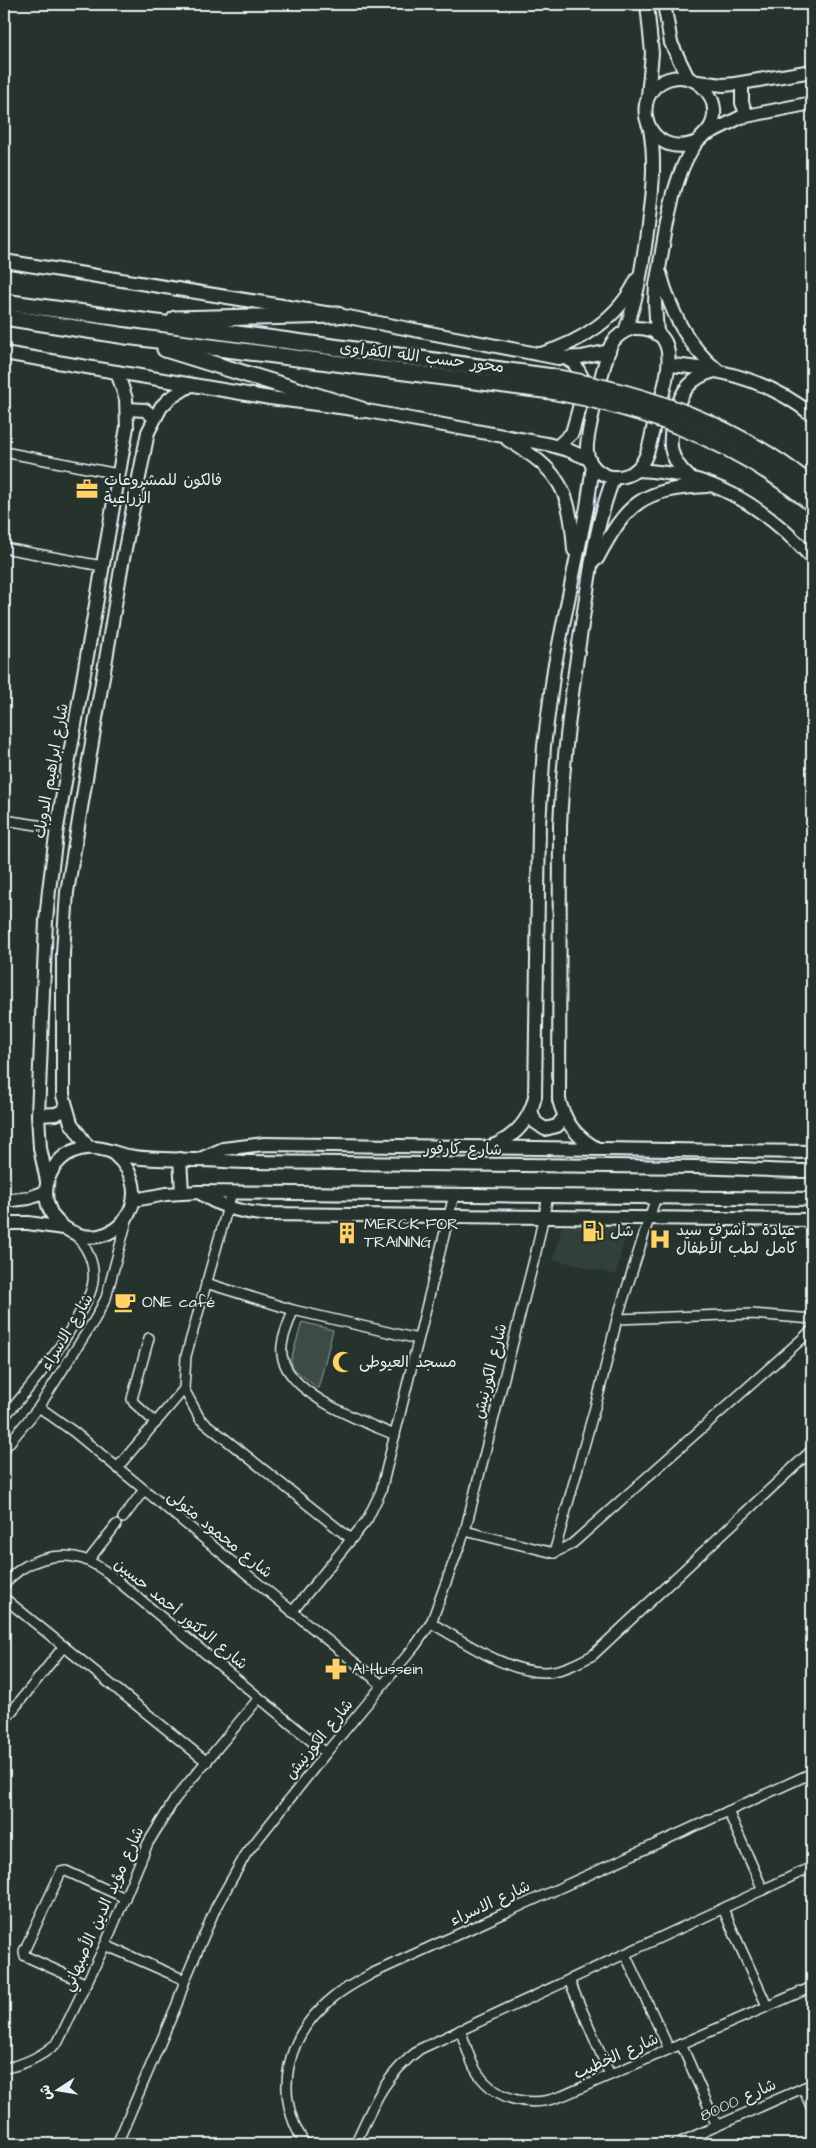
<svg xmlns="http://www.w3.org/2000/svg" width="816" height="2148" font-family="'Architects Daughter','Playpen Sans Arabic',sans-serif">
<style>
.built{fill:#333f3a}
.green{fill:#3e4b47;stroke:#939ea0}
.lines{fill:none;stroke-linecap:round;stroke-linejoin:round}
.street-casing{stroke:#e8f1f8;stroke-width:12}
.secondary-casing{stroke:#e8f1f8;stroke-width:16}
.primary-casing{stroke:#e8f1f8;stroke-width:19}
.street{stroke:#26332d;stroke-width:9}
.secondary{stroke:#26332d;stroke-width:12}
.primary{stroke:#26332d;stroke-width:15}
.primary-bridge-casing{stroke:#e8f1f8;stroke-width:19;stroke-linecap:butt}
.primary-bridge{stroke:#26332d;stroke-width:15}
.labels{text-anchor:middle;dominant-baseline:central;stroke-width:4;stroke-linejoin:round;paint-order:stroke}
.street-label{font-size:16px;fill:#e8f1f8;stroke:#26332d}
.poi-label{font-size:16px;fill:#e8f1f8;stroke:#26332d;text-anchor:start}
</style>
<rect width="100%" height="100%" fill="#26332d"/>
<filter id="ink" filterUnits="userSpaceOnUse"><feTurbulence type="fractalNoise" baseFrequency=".02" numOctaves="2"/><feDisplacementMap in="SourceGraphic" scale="10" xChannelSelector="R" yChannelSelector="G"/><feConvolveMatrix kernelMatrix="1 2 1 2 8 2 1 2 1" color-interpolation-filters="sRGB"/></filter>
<g filter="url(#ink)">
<polygon class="built" points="628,1224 616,1275 553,1259 562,1226"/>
<polygon class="green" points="302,1322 333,1330 318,1389 293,1368 291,1360"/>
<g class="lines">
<g class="street-casing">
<g id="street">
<polyline points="4,452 118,474"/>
<polyline points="4,548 102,566"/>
<polyline points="4,820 57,828"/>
<polyline points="232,1192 186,1356 184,1389 200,1419 351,1539"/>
<polyline points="206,1283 293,1310 418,1339"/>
<path d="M293,1310C289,1324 280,1340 282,1355C288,1395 362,1421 395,1435"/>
<polyline points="617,1319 752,1314 812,1319"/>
<polyline points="149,1338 132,1399 134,1403 156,1423"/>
<polyline points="39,1407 74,1432 382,1685"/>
<path d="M4,1417C32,1386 58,1354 78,1316C84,1306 92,1293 93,1281C95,1263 87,1246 74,1234"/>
<polyline points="4,1449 39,1407 95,1319 106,1298 128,1216"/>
<polyline points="117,1468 184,1389"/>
<polyline points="123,1518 143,1491"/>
<polyline points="465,1531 554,1553 572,1544 812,1330"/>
<polyline points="554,1553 599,1393 617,1319 656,1197"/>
<polyline points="88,1561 116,1525"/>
<path d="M4,1585C23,1560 59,1549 88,1561C95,1564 102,1569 108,1573L326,1753"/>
<polyline points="4,1598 207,1762"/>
<polyline points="292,1612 367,1520 381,1491 454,1195"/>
<path d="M431,1623C464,1641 507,1673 546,1672C563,1671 578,1663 593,1655L812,1450"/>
<polyline points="4,1721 64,1646"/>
<polyline points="728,1811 763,1890"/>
<polyline points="723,1909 767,2006"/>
<polyline points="105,1945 185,1980"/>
<polyline points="625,1954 669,2049"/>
<polyline points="569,1980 610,2075"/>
<polyline points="87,1984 25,1956 24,1951 61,1872 66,1871 125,1898"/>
<path d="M460,2030C465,2042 468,2055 474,2067C492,2100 529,2109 562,2096L812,1987"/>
<polyline points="681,2044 717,2126"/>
<path d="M4,2068C25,2065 42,2056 58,2042L105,1945L148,1843L175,1799L259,1698"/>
<polyline points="803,2088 812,2109"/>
<polyline points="117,2144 177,2004 185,1980 216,1907 246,1854 326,1753 415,1646 431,1623 465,1531 536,1252 548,1196"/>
<path d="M305,2144C272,2093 286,2034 334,1997C346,1987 360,1980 373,1973L812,1773"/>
<path d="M355,2144C374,2104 383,2077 420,2049L812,1867"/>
<polyline points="676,2144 812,2084"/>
</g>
</g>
<g class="secondary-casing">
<g id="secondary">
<polyline points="647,4 652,53 648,96"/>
<polyline points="664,4 671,43 688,78"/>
<polyline points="698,82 723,85 735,84 812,71"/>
<polyline points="742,83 742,103 747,115"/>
<polyline points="707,134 741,117 812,103"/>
<polyline points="4,261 338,315 558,358 581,357 609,351"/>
<path d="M660,273C671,312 686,344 717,370"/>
<path d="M633,328C689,326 664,386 656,417C651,433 650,459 636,470C630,476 619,478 611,477C598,474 588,464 587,451C585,440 606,353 612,343C617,335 624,331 633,328Z"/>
<path d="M625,331C638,297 643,262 648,226C652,193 656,162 650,129"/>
<path d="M657,334L655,302L656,285C663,250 667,211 679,177C683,165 689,153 696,143C704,134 713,129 714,115C716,91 692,71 668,79C626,94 647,162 697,142"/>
<polyline points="4,353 270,398 362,410 547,444 568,450 589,459"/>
<path d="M541,354C581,342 619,318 637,279"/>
<path d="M669,365C720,368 772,382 812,415"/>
<polyline points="127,409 145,410 154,417"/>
<path d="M508,440C560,471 570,489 574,550"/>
<polyline points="558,446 572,433 583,394 582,377 574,363 567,359"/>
<path d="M636,470C711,473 762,504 812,558"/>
<path d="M689,477C667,457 668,441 675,414C681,391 691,377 715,371"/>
<path d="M597,559C627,503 641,489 707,486"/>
<polyline points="531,1110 535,1122 545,1129 557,1126 565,1116"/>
<polyline points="38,1115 56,1114 66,1109"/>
<polyline points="88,1147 71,1123 63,1095 63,953 67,892 121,569 148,432 161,407 170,398 191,385"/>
<path d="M490,1147C514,1138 529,1122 535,1097L539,825L544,746L554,669L587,507L593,466"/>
<path d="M598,1149C577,1138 565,1123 559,1100L560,826C563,756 572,687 583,618C590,571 596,522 614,477"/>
<path d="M114,1154C163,1196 112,1260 65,1228C31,1205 46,1152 86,1148C102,1146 117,1155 134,1157C155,1160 176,1159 197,1160C215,1160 233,1162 251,1162C399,1164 547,1165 694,1167C734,1168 773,1171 812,1171"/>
<polyline points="180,1159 182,1192"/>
<polyline points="200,1159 223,1149 264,1144 812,1152"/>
<polyline points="47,1181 40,1148 38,1115 46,921 49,890 57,828 127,427 126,399 117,372"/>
<path d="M199,1192C218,1206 238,1212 262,1214L812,1220"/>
<polyline points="134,1200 166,1194 199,1192 812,1199"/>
<polyline points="4,1201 29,1198 46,1192"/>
<polyline points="4,1223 28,1223 63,1228"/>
</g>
</g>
<g class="primary-casing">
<g id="primary">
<polyline points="4,302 553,377"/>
<polyline points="4,317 126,336 551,391"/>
<polyline points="175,319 338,315"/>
<polyline points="165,349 362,410"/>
</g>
</g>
<use href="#street" class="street"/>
<use href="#secondary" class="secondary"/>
<use href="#primary" class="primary"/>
<g class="primary-bridge-casing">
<g id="primary-bridge">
<path d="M553,377C648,394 737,425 812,486"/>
<path d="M551,391C647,408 737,441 812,504"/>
</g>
</g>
<use href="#primary-bridge" class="primary-bridge"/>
</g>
</g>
<defs>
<g id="office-bare" transform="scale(1.725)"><path d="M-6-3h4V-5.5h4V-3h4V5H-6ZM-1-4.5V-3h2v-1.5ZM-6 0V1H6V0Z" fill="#ffd166" stroke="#26332d" stroke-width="2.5" paint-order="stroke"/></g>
<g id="fuel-bare" transform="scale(1.725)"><path d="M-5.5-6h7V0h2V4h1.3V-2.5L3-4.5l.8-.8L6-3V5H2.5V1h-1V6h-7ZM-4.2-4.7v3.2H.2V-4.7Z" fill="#ffd166" stroke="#26332d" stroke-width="2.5" paint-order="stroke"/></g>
<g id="building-bare" transform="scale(1.725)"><path d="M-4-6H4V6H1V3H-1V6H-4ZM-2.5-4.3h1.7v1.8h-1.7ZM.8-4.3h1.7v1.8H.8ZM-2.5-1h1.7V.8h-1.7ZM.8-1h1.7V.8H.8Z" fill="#ffd166" stroke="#26332d" stroke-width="2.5" paint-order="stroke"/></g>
<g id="hospital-bare" transform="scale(1.725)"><path d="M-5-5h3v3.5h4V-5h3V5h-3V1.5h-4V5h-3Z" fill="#ffd166" stroke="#26332d" stroke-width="2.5" paint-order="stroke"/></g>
<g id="cafe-bare" transform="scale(1.725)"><path d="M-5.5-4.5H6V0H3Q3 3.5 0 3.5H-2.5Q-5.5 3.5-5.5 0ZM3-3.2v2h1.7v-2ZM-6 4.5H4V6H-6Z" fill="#ffd166" stroke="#26332d" stroke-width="2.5" paint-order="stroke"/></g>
<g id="mosque-bare" transform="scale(1.725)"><path d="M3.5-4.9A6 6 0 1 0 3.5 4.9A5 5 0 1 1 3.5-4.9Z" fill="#ffd166" stroke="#26332d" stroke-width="2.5" paint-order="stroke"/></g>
<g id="pharmacy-bare" transform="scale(1.725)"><path d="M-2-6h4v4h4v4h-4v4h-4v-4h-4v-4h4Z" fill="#ffd166" stroke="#26332d" stroke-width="2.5" paint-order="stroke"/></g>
</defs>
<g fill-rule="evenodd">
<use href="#office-bare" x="87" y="489"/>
<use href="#fuel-bare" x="593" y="1231"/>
<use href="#building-bare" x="347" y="1233"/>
<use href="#hospital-bare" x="660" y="1239"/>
<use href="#cafe-bare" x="125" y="1302"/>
<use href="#mosque-bare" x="343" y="1362"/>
<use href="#pharmacy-bare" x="336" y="1669"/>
</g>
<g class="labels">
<g class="street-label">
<text transform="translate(422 357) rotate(7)">محور حسب الله الكفراوى</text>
<text transform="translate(51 771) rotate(-80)">شارع ابراهيم الدوبك</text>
<text transform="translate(463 1149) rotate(1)">شارع كارفور</text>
<text transform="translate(67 1332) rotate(-59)">شارع الاسراء</text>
<text transform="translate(490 1371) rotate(-76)">شارع الكورنيش</text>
<text transform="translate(220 1534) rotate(39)">شارع محمود متولى</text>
<text transform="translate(181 1614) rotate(39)">شارع الدكتور أحمد حسين</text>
<text transform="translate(319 1739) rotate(-51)">شارع الكورنيش</text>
<text transform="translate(490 1903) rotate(-25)">شارع الاسراء</text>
<text transform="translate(103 1909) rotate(-66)">شارع مؤيد الدين الأصبهاني</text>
<text transform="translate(616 2056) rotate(-24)">شارع الخطيب</text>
<text transform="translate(738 2100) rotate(-24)">شارع 8000</text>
</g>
<g class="poi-label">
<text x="104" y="480">فالكون للمشروعات<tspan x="104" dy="18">الزراعية</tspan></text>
<text x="364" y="1224">MERCK FOR<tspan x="364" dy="18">TRAINING</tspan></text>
<text x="676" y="1230">عيادة د.أشرف سيد<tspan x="676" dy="18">كامل لطب الأطفال</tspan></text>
<text x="610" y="1231">شل</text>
<text x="142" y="1302">ONE café</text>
<text x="359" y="1362">مسجد العيوطى</text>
<text x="352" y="1669">Al-Hussein</text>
</g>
</g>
<rect width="816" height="2148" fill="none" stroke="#26332d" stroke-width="20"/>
<rect x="10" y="10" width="796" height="2128" fill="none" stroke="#e8f1f8" stroke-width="2" filter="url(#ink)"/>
<g transform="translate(58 2090) rotate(258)" stroke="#26332d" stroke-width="4" paint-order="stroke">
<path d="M0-4L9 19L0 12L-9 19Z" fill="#e8f1f8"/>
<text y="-8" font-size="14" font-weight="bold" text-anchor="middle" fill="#e8f1f8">ش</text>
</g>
</svg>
